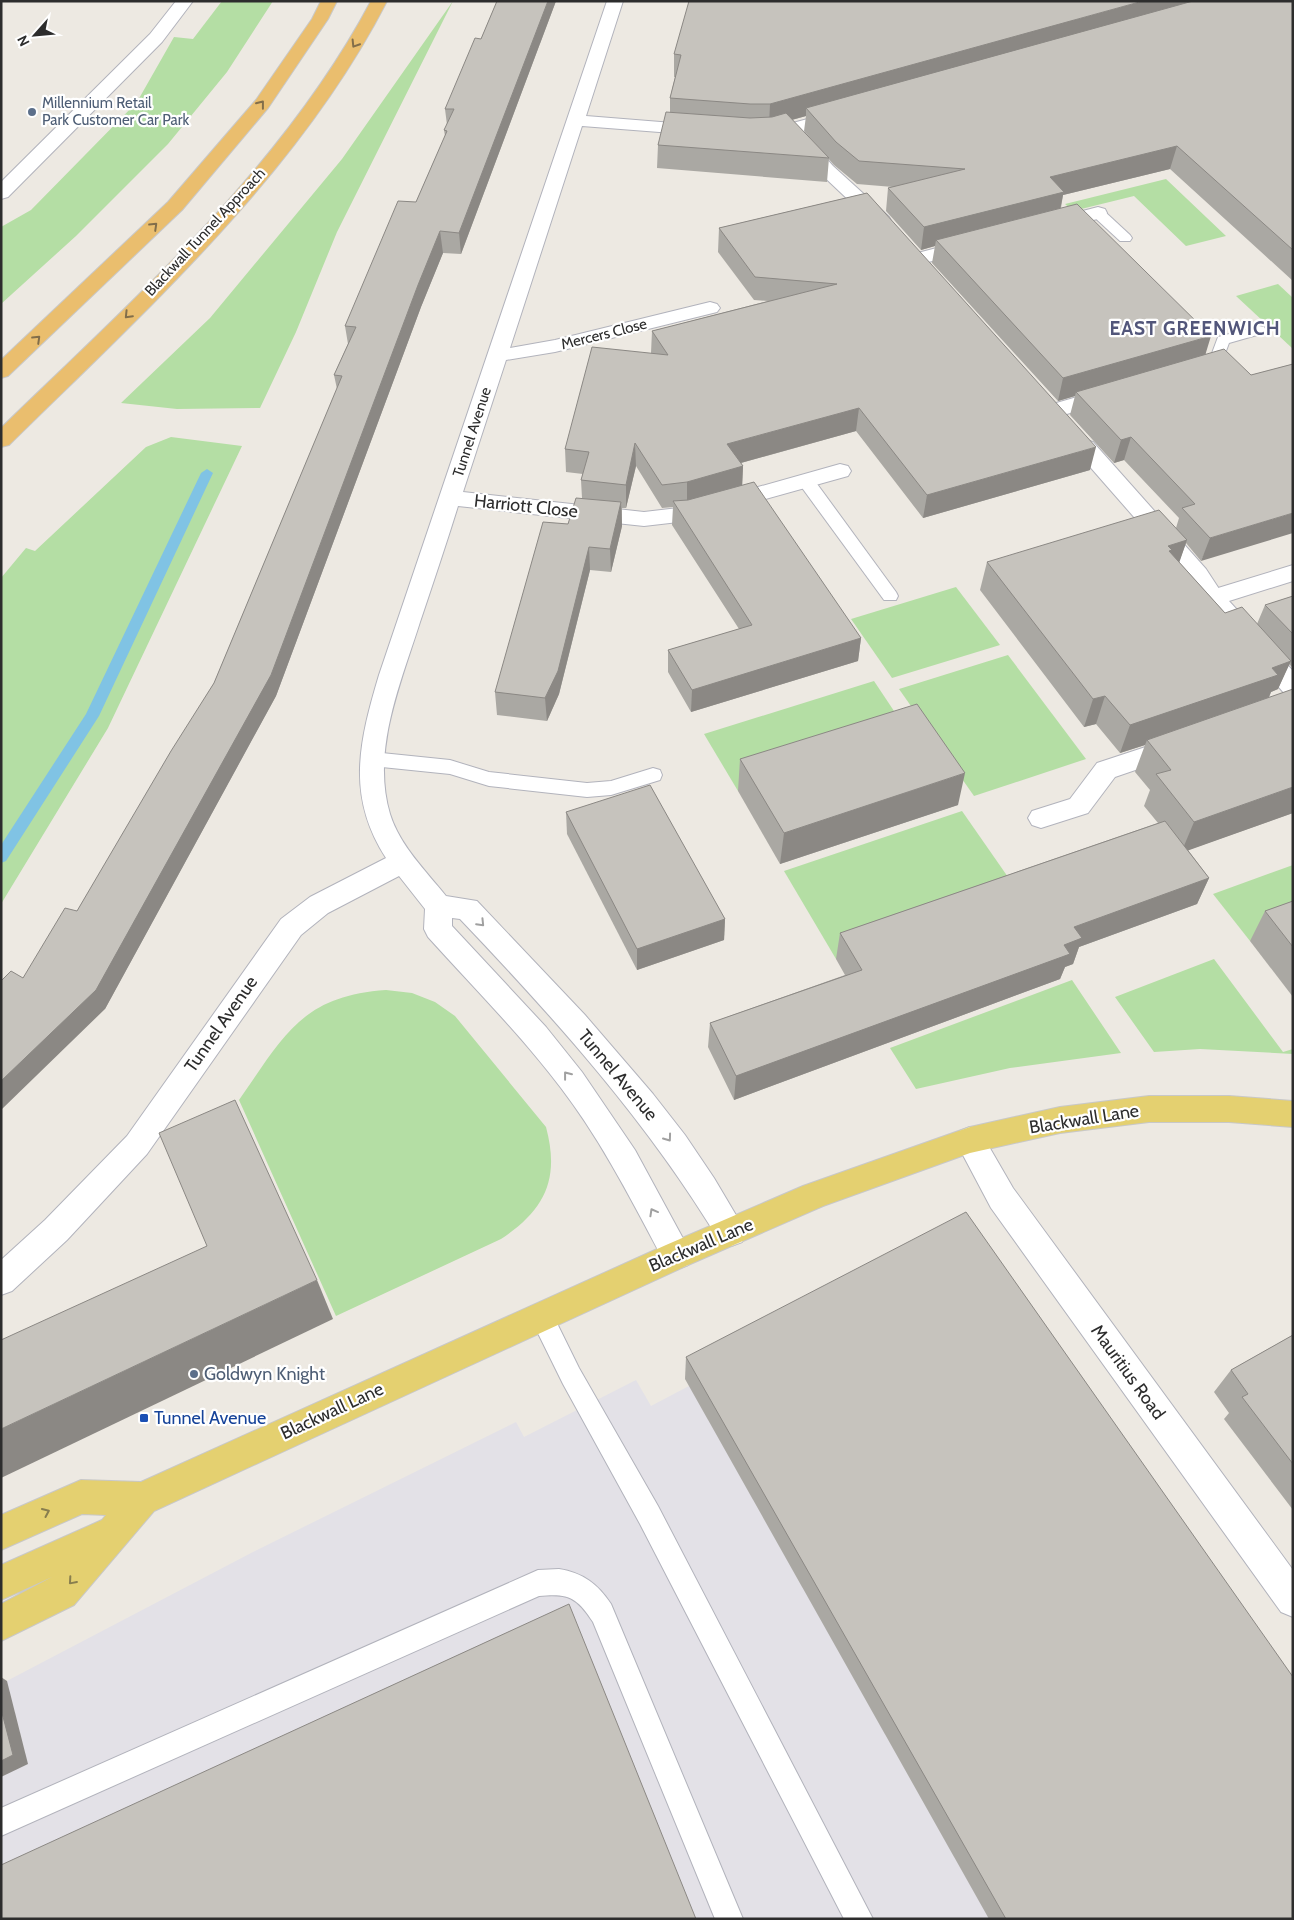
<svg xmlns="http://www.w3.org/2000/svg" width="1294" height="1920" font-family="Cabin,sans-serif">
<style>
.industrial{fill:#e3e1e7}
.green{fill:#b4dea4}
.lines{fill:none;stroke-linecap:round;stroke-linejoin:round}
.stream{fill:#80c3e4;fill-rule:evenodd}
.service-casing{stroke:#b2b3bc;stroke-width:2}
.pedestrian-casing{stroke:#b2b3bc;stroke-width:2}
.minor-casing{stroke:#b2b3bc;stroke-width:2}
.primary-casing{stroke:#c8c8c8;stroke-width:2}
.trunk-casing{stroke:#c8c8c8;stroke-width:2}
.service{fill:#fff;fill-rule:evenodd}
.pedestrian{fill:#fff;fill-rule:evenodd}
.minor{fill:#fff;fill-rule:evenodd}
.primary{fill:#e4d070;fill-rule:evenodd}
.trunk{fill:#eabe6e;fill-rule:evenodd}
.wall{fill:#aaa8a3}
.shaded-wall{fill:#8b8884}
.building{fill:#c6c3bd;stroke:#8b8884}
.oneway{stroke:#826e4a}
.oneway2{stroke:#a0a0a0}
.oneway3{stroke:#887e4e}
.service-dot{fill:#5c6f8a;stroke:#fff;stroke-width:2}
.transit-dot{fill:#1a4fb4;stroke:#fff;stroke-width:2}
.labels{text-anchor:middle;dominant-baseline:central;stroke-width:4.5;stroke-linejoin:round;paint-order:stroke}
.far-service-label{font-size:15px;fill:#4e5e75;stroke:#fff;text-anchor:start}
.far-street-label{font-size:15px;fill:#2d2d2d;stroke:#fff}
.street-label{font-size:18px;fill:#2d2d2d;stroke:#fff}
.service-label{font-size:18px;fill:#4e5e75;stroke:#fff;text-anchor:start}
.transit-label{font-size:18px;fill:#164399;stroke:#fff;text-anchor:start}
.far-district-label{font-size:19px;font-weight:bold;letter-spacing:1px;fill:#52567a;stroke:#fff}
</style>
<rect width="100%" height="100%" fill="#ede9e2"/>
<polygon class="industrial" points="636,1380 651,1406 689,1386 1293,1919 1,1919 1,1684 253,1552 516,1422 524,1437"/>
<g class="green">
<polygon points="222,1 273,1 227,72 168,144 76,236 1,304 1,227 31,210 137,102 174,37 193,39"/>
<polygon points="453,1 337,232 296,332 260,408 177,409 121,403 210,318 342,159"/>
<polygon points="1166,179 1226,236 1186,246 1134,196 1073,211 1065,204"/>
<polygon points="1278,284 1293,298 1293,349 1236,296"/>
<polygon points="171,437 242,446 108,728 1,904 1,578 26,548 35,551 146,447"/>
<polygon points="956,587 1000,645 892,678 851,619"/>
<polygon points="1008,655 1086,759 974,796 899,689"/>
<polygon points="874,681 908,732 885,744 738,791 704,734"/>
<polygon points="962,811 1017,890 836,959 784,871"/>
<polygon points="1293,865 1293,925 1250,941 1213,894"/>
<polygon points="1214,959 1283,1052 1293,1049 1293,1054 1200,1049 1154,1052 1115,997"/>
<polygon points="1072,980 1121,1053 1010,1068 916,1089 890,1048"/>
<path d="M386,990L412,993L435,1002L455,1016L546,1127C560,1179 545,1210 501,1239L336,1316L239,1100C284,1036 301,996 386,990Z"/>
</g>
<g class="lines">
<polygon class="stream" points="207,469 213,473 99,716 6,861 1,863 1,845 86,714 201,473"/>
<g class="service-casing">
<g id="service">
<polygon points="1098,209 1103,210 1130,235 1132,238 1130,241 1120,241 1093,216 1091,213"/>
<polygon points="1259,326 1264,327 1266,330 1264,333 1229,343 1220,367 1210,367 1208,364 1218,337"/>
<polygon points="806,476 812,477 896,592 898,596 896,600 884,600 800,485 798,481 800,477"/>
<polygon points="372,752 450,760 489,772 587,783 611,781 653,768 660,770 662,775 660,780 611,795 587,797 489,786 450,774 372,766 366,764 363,759 366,754"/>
<polygon points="541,1304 549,1307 579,1368 658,1506 873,1919 844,1919 640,1524 563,1384 529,1315 533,1307"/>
<path d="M559,1569C583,1573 598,1584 611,1604L743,1919H715L593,1622C577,1597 568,1593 539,1596L1,1836V1808L529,1574L538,1570Z"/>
</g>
</g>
<g class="pedestrian-casing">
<polygon id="pedestrian" points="1085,440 1093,442 1206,569 1225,598 1221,604 1213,606 1205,604 1190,581 1077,452 1074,447 1077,442"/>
</g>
<g class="minor-casing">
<g id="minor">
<polygon points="176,1 193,1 162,42 8,197 1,199 1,182 150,34"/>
<path d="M607,1H623L586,116L698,125L704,126L707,130L704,134L698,135L582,126L510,348L555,340L710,302L717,304L720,308L717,312L555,352L506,360L463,492L644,512L687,507L840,464L848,466L851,471L848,476L687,521L644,526L458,506C446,545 433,583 420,622C401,682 371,751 390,814C400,846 426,871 446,896L477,901L585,1015L653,1094L685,1135L714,1178L746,1232L742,1242L731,1246L720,1242C647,1121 557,1021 460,919L452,918V926L546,1027L582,1072L635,1150L692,1255L688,1265L677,1269L666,1265C634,1205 603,1143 561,1088C521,1035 473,987 428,937L424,929L425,909L399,876L328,913L301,935L147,1154L67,1240L12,1291L1,1295V1260L45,1220L127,1136L281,919L310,897L386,858C346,796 359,742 379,675Z"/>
<path d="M841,110L847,111L850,115L847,119C823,126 779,143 755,137L752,133L755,129L789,124Z"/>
<polygon points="802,137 808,138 833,166 889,217 891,221 889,225 875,225 821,174 793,142 796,138"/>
<polygon points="1098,207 1105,209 1107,213 1105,217 1051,231 1044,229 1042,225 1044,221"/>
<polygon points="971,239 978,241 981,245 978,249 917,265 910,263 907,259 910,255"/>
<polygon points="1108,388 1115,390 1118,395 1115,400 1053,418 1046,416 1042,411 1046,406"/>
<polygon points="1293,565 1293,581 1229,601 1293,671 1293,696 1284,693 1201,598 1205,592"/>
<polygon points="1176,737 1185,739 1189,746 1185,753 1115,777 1088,813 1041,828 1032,825 1028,818 1032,811 1070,799 1097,763"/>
<polygon points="970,1127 980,1131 1013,1188 1293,1570 1293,1617 1281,1612 991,1208 955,1140 960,1131"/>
</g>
</g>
<g class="primary-casing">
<polygon id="primary" points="1149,1096 1229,1096 1293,1101 1293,1127 1229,1122 1149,1122 1060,1133 970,1153 823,1206 688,1265 154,1511 74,1605 1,1641 1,1604 52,1577 1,1600 1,1565 102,1520 106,1515 82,1514 1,1550 1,1515 81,1480 141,1482 666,1245 803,1186 970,1127 1060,1107"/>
</g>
<g class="trunk-casing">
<g id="trunk">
<polygon points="321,1 337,1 328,19 268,108 182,210 8,376 1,378 1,360 168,202 256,100 312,19"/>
<path d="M371,1H387C299,173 145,311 9,445L1,447V428C134,299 284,166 371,1Z"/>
</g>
</g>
<use href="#service" class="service"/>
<use href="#pedestrian" class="pedestrian"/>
<use href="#minor" class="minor"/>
<use href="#primary" class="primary"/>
<use href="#trunk" class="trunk"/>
</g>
<g class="wall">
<polygon points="497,1 556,1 461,254 443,253 421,307 276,696 105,1009 23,978 77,911 214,683 337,389 334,375 348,344 345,326 416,202 445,136 444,130 447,125 445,109 481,39"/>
<polygon points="1293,1 1293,281 1170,169 1063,195 1061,208 1206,354 1251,375 1293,364 1201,561 1186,543 1179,562 1225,613 1257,624 1265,605 1293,596 1293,668 1289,664 1278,689 1271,692 1269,698 1293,689 1293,813 1188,850 1209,878 1197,904 1079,947 1073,964 1065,967 1060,979 734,1100 708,1047 710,1023 845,975 836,959 840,933 1158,823 1144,806 1150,790 1135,772 1145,745 1120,753 1096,724 1084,727 980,590 987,562 1176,528 1179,518 1124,460 1114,463 1070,415 1075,396 1058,401 932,263 935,246 921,250 886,211 888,188 893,187 857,184 834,165 804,131 806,116 792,120 829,158 827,182 657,168 658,145 670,112 670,98 675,77 674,77 674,54"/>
<polygon points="867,193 1090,470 923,518 856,431 741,463 743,466 742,485 861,638 858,661 691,712 668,672 668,650 739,629 672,525 673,507 662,508 636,466 626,508 622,508 622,526 611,572 590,570 559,694 547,721 497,715 495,692 568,524 582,498 581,480 583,474 566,472 565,449 651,353 652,331 768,301 754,300 718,252 719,228"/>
<polygon points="740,759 958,805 780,864 738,791"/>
<polygon points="566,812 725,919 724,940 637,970 567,834"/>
<polygon points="1293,901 1293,997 1250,941 1265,911"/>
<polygon points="1293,1335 1293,1510 1224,1419 1229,1413 1214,1392 1231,1370"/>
<polygon points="686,1357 1293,1919 989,1919 685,1379"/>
</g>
<g class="shaded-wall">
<polygon points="548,1 556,1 461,254 459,233"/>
<polygon points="1143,1 1217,1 806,108 806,116 769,126 770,104"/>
<polygon points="1177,146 1170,169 1063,195 1059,215 936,240 935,246 921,250 924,227 1050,177"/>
<polygon points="440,231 443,253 421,307 276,696 105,1009 1,1110 1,1081 271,675 418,285"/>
<polygon points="1211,336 1204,359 1076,392 1075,396 1058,401 1063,378"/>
<polygon points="859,408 856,431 726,467 727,444"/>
<polygon points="1131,437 1124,460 1114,463 1121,440"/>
<polygon points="635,443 636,466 626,508 626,485"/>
<polygon points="1096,447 1090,470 923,518 927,495"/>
<polygon points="743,466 742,490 687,505 687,482"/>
<polygon points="621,502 622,526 611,572 610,549"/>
<polygon points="1293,513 1293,533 1201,561 1210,538"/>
<polygon points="1187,540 1177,569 1162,579 1168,546"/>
<polygon points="589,547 590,570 559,694 547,721 545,698"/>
<polygon points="861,638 858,661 691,712 692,690"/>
<polygon points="1291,661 1278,689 1271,692 1266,703 1147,740 1145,745 1120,753 1130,725 1272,668"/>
<polygon points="1105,696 1096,724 1084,727 1093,699"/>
<polygon points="965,773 958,805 780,864 784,833"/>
<polygon points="1293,787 1293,813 1181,853 1194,822"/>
<polygon points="1209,878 1197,904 1079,947 1073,964 1065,967 1060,979 734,1100 736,1076 1064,945 1074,927"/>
<polygon points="725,919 724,940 637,970 637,949"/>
<polygon points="317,1280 333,1319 1,1478 1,1429"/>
<polygon points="1,1677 7,1681 28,1764 1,1777"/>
</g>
<g class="building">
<polygon points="497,1 548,1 459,233 440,231 418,285 271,675 96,990 1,1081 1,981 11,971 23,978 65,908 77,911 171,751 214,683 342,376 334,375 356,327 345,326 398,201 416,202 447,131 444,130 454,109 445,109 475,38 481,39"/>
<polygon points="689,1 1143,1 770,104 750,104 670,98 681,55 674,54"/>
<polygon points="1193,1 1293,1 1293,250 1177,146 1050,177 1064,192 924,227 888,188 965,169 859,161 836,142 806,108"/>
<polygon points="666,112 750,118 772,117 786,113 829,158 658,145"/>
<polygon points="867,193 1096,447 927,495 859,408 727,444 743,466 687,482 662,485 635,443 626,485 581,480 589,452 565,449 592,347 668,355 652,331 837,284 755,277 719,228"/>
<polygon points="1077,204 1211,336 1063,378 936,240"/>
<polygon points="1224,349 1251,375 1293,364 1293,513 1210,538 1182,508 1195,504 1131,437 1121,440 1076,392"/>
<polygon points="754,482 861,638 692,690 668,650 752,625 673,501 688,500"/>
<polygon points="576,498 621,502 610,549 589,547 558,671 545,698 495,692 543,522 568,524"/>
<polygon points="1159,510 1187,540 1168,546 1172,550 1169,551 1225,613 1242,607 1291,661 1272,668 1278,675 1130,725 1105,696 1093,699 987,562"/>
<polygon points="1293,596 1293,634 1265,605"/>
<polygon points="1293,689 1293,787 1194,822 1156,774 1171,770 1147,740"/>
<polygon points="917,704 965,773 784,833 740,759"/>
<polygon points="650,785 725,919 637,949 566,812"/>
<polygon points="1165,821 1209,878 1074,927 1082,938 1064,945 1070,954 736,1076 710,1023 862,970 840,933"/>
<polygon points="1293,901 1293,947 1265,911"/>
<polygon points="235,1100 317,1280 1,1429 1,1340 207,1246 159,1133"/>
<polygon points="966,1212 1293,1677 1293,1919 1006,1919 686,1357"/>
<polygon points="1293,1335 1293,1464 1242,1397 1248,1394 1231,1370"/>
<polygon points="569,1604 696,1919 1,1919 1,1865"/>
<polygon points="1,1709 13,1755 1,1761"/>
</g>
<defs><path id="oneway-chevron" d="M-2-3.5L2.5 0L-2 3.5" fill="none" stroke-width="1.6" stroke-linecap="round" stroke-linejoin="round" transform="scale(1.25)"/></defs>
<g class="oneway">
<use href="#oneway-chevron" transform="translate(355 44) rotate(122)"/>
<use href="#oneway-chevron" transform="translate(261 104) rotate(-52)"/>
<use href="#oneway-chevron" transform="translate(154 226) rotate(-44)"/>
<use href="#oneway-chevron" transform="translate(128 315) rotate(134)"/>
<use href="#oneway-chevron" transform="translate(37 339) rotate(-44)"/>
</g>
<g class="oneway2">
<use href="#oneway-chevron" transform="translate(481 923) rotate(46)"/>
<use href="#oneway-chevron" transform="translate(567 1075) rotate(-128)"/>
<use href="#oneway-chevron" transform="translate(668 1138) rotate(54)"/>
<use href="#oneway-chevron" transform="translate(653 1212) rotate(-119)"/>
</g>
<g class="oneway3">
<use href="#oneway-chevron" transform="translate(46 1512) rotate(-24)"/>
<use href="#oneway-chevron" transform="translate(72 1581) rotate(131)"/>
</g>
<g class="service-dot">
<circle cx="32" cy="112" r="5"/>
<circle cx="194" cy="1374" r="5"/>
</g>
<rect class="transit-dot" x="139" y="1413" width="10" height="10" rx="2.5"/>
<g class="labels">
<g class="far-service-label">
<text x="42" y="103">Millennium Retail<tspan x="42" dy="17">Park Customer Car Park</tspan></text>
</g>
<g class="far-street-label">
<text transform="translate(205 232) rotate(-47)">Blackwall Tunnel Approach</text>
<text transform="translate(604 334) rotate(-14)">Mercers Close</text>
<text transform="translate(472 432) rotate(-72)">Tunnel Avenue</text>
</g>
<g class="street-label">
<text transform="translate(526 506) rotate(6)">Harriott Close</text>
<text transform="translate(221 1024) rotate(-55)">Tunnel Avenue</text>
<text transform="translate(618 1075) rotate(50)">Tunnel Avenue</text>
<text transform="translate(1084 1119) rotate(-9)">Blackwall Lane</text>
<text transform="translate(701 1245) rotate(-23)">Blackwall Lane</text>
<text transform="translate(1128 1372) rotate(54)">Mauritius Road</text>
<text transform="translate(332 1411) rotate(-25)">Blackwall Lane</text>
</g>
<g class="service-label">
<text x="204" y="1374">Goldwyn Knight</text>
</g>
<g class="transit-label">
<text x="154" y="1418">Tunnel Avenue</text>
</g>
<g class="far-district-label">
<text x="1195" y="328">EAST GREENWICH</text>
</g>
</g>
<rect width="1294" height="1920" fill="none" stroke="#2d2d2d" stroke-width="5"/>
<g transform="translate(35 35) rotate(243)" stroke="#ffffff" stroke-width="4" paint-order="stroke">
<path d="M0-4L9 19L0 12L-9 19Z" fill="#2d2d2d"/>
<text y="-8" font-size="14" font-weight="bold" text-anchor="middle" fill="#2d2d2d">N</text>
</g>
</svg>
